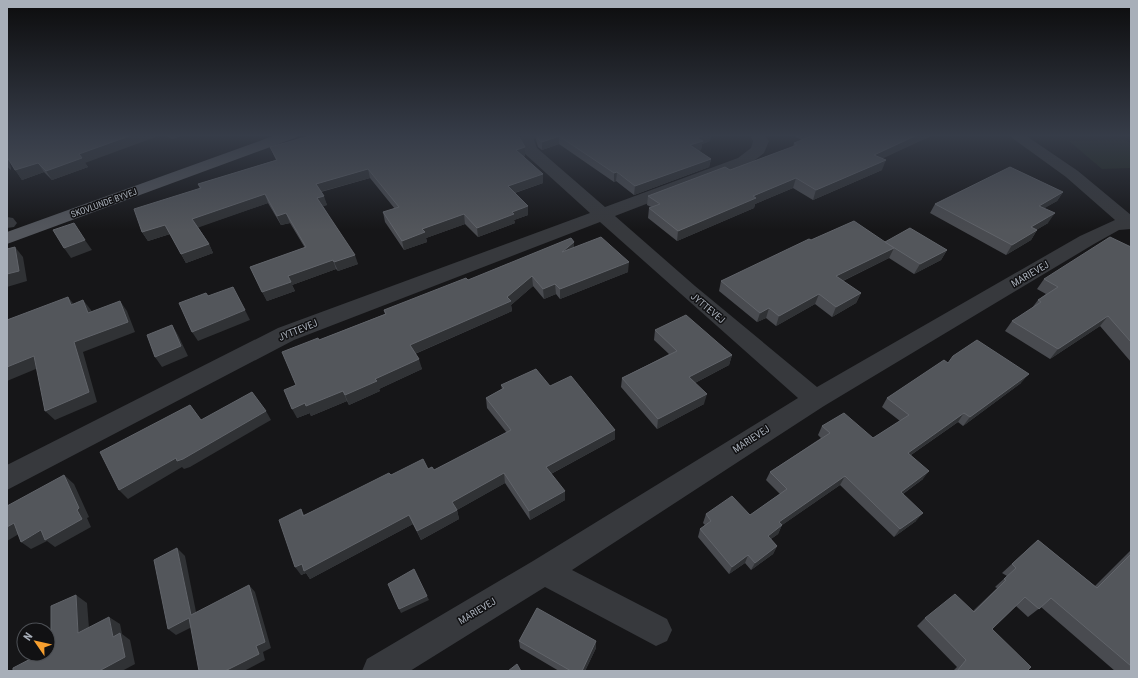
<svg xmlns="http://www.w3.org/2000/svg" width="1138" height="678" font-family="'Roboto Condensed',sans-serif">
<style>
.green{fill:#1e261e}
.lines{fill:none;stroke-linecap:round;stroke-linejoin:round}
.minor{fill:#37393d;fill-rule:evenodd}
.major{fill:#53565c;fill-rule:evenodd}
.wall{fill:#494b50}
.shaded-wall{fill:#303235}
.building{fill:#53565b;stroke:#61646a}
.labels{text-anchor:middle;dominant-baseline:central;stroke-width:3;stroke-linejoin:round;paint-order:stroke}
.far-street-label{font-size:9px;fill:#a8afb9;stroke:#111113}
.street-label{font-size:10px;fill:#a8afb9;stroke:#111113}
</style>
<rect width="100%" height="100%" fill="#161618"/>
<polygon class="green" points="1125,139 1131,144 1131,168 1102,169 1069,141"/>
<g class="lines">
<g class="minor">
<polygon points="522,135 536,135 534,140 537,148 605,207 738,158 751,148 753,141 750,135 764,135 769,141 764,153 750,164 615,216 695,286 817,387 1080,236 1115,220 1066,177 1008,135 1025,135 1078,171 1131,215 1131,229 1119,230 1094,244 824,406 572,570 667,619 672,630 667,641 656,646 545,587 410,671 362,671 367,659 533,561 798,398 600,222 294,340 7,490 7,465 278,328 590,213 524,153 518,140"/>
<polygon points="7,217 13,218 17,223 14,227 7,228"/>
</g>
<polygon class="major" points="276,135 298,135 295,138 7,244 7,232"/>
</g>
<g class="wall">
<polygon points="7,135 85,163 88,167 52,180 44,172 22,180 9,160 11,170 7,166"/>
<polygon points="165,135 184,135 172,139"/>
<polygon points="535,135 712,135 711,135 710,141 702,144 701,150 698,151 711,159 709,167 634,195 616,181 614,182 559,144 542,150 538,147 536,140"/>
<polygon points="792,135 933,135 882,158 882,170 813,200 793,188 755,204 754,208 677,241 648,218 649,208 651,207 647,205 648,196 730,170 793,147 794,143 802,140"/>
<polygon points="519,137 525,156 523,157 543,183 515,193 528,215 514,220 515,223 478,237 465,224 426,238 427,242 404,250 385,222 383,212 395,209 370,178 321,192 327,205 323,206 358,264 338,271 336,269 292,285 295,291 267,301 250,267 305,248 290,223 281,225 268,203 198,227 209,244 213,253 186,263 170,234 148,241 142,232 200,189 198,184 276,160 270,147"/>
<polygon points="1063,192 1057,201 1044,208 1048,223 1036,230 1037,230 1031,240 1006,255 930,213 935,204"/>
<polygon points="811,240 885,242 947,250 941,260 914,274 889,258 843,281 861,293 856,303 832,317 815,304 776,326 766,318 757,322 719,291 721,281"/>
<polygon points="1131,247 1131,362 1100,326 1050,359 1005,331 1012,321 1032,308 1038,300 1046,294 1037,289 1044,279"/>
<polygon points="574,248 628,272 560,299 556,294 544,299 533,286 511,305 512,311 415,354 422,369 379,389 380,391 349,405 347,401 311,416 310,413 297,418 296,385 319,340 385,314 384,310 468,280"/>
<polygon points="655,330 732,355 729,365 695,383 704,404 657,429 621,387 622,378 669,354 654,340"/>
<polygon points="948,363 1021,383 963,426 958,422 911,455 923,479 903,494 916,521 894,537 840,485 782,525 778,534 771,539 777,546 773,554 751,570 745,563 729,574 698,537 700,529 705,525 703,523 706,514 750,515 780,494 766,480 770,472 821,438 818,435 822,426 873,438 900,421 882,407 887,398"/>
<polygon points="501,385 550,386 615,430 615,439 551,474 565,500 530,520 505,483 457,510 459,519 421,540 413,524 310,579 306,573 301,575 301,509 304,515 391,475 428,469 434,470 507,433 487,408 486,398 502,389"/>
<polygon points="1038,540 1095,586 1131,550 1131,671 1115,671 1041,607 1028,617 1016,606 992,629 1027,671 953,671 957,667 917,626 925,618 973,611 997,588 995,587 1007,576 1002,573"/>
<polygon points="519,641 596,648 585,671 559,671 520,648"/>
</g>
<g class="shaded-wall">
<polygon points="132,135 161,135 85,163 88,167 52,180 46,171 79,154"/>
<polygon points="169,135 184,135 172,139"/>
<polygon points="705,135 712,135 711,135 710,141 702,144 701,150 689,154 690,145 697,138"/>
<polygon points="917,135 933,135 871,164 874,155"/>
<polygon points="559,136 559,144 542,150 542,142"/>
<polygon points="525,147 525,156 517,159 516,150"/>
<polygon points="7,156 9,158 11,170 7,165"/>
<polygon points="711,159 709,167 634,195 635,186"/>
<polygon points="886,160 882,170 813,200 816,190"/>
<polygon points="38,163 44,172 22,180 15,170"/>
<polygon points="368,169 370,178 319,192 316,184"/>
<polygon points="617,172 616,181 614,182 614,173"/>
<polygon points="543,174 543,183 508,195 508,186"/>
<polygon points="796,178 793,188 755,204 754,208 677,241 678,231 753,196"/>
<polygon points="1063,192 1057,201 1033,215 1039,206"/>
<polygon points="265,194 268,203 197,228 192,219"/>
<polygon points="324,196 327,205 320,207 317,198"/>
<polygon points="528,206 528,215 514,220 515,223 478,237 477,228 512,212"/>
<polygon points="286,213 290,223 281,225 277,216"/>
<polygon points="1055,213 1048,223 1025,237 1031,227"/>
<polygon points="464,214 465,224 426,238 427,242 404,250 402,241 422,229"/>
<polygon points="165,225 170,234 148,241 142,232"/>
<polygon points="1037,230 1031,240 1006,255 1012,245"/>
<polygon points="85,240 92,250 71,258 64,248"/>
<polygon points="574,242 574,252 562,252"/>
<polygon points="209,244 213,253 186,263 181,254"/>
<polygon points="15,247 23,257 27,281 7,287 7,274"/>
<polygon points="894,248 889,258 832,286 836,276"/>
<polygon points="947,250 941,260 914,274 920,264"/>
<polygon points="355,255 358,264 338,271 334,262"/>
<polygon points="333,260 336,269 292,285 295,291 267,301 262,292 288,276"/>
<polygon points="629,262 628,272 560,299 560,289"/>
<polygon points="532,276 533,286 511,305 512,311 412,355 410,345 507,297"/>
<polygon points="555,284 556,294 544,299 543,289"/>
<polygon points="861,293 856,303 832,317 836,307"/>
<polygon points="819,294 815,304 776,326 779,316"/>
<polygon points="68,297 76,307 71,305"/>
<polygon points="83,300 91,310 95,323 88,313"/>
<polygon points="120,301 127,311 135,332 83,352 97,402 55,420 45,411 74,342"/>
<polygon points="769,308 766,318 757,322 760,313"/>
<polygon points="245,310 250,320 198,341 192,332"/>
<polygon points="1108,316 1100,326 1050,359 1058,349"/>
<polygon points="172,325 178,335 188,356 162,367 155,357"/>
<polygon points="732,355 729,365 687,387 689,377"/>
<polygon points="34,356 43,366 7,381 7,367"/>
<polygon points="419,359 422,369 379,389 380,391 349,405 345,395 375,379"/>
<polygon points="1029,374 1021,383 963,426 970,417"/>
<polygon points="343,391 347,401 311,416 310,413 297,418 292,409 305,403"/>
<polygon points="707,394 704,404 657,429 658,419"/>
<polygon points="266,411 271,420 190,467 184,469 182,467 128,499 119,490 176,458"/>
<polygon points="964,413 958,422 902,461 908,453"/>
<polygon points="615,430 615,439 547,476 546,467"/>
<polygon points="929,471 923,479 894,500 901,492"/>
<polygon points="504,473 505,483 457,510 459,519 421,540 417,531 452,502"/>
<polygon points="64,475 74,484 89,517 87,518 91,527 55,547 47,541 31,549 21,542 77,510"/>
<polygon points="845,476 840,485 775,530 779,522"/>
<polygon points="565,491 565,500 530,520 529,511"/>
<polygon points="923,513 916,521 894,537 900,529"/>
<polygon points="409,515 413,524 310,579 306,573 301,575 295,567"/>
<polygon points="14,523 24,531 7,541 7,527"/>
<polygon points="782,525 778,534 764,544 768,536"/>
<polygon points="777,546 773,554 751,570 755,563"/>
<polygon points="177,548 185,556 198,622 191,615"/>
<polygon points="748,555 745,563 729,574 732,567"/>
<polygon points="249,585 255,592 271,648 263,652 265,660 244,671 225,671 256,646"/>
<polygon points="76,595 87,603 90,641 78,633"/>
<polygon points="427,596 429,600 401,613 399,609"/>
<polygon points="109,617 120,624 122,634 130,640 135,664 122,671 99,671 113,637"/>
<polygon points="189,618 196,625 176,635 168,629"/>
<polygon points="596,641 596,648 585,671 582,671"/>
</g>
<g class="building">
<polygon points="7,135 132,135 79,154 82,158 46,171 38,163 15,170 7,157"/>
<polygon points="313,135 518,135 525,147 516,150 543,174 508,186 528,206 512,212 514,214 477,228 464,214 422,229 425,232 402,241 383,212 399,207 368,169 316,184 324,196 317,198 355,255 334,262 333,260 288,276 291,282 262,292 250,267 306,247 286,213 277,216 265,194 192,219 209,244 181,254 165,225 142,232 134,209 201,188 198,184 277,160 270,147"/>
<polygon points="536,135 705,135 697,138 703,141 690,145 711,159 635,186 617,172 614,173 559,136 542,142 538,139"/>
<polygon points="813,135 917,135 874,155 886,160 816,190 796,178 753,196 756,198 678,231 649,208 660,204 648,196 725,167 730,170 797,145 794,143 814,135"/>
<polygon points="1010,167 1063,192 1039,206 1055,213 1031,227 1037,230 1012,245 935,204"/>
<polygon points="854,221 894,248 836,276 861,293 836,307 819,294 779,316 769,308 760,313 721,281 809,239 811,240"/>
<polygon points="74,223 85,240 64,248 53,230"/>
<polygon points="910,228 947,250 920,264 885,242"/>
<polygon points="601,237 629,262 560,289 555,284 543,289 532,276 507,297 511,301 410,345 419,359 375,379 377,381 345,395 343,391 306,406 305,403 292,409 284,390 296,385 282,352 318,338 319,340 386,314 384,310 466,278 468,280 571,238 574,242 562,252"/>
<polygon points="1110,237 1131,247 1131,313 1130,314 1131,315 1131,342 1108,316 1058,349 1012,321 1041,302 1038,300 1058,287 1044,279"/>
<polygon points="15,247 19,271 7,274 7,249"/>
<polygon points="233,287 245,310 192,332 179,303 206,293 208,296"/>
<polygon points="68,297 71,305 83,300 88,313 120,301 128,322 74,342 89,392 45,411 34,356 7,367 7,320"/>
<polygon points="686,315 732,355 689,377 707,394 658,419 622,378 677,351 655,330"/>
<polygon points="172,325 181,346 155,357 147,335"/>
<polygon points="977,340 1029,374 970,417 964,413 908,453 929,471 901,492 923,513 900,529 845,476 779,522 782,525 768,536 777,546 755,563 748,555 732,567 700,529 711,521 706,514 732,496 750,515 787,489 770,472 830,433 822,426 844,413 873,438 909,415 887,398 944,360 948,363 953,356"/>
<polygon points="536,369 550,386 571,376 615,430 546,467 565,491 529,511 504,473 452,502 457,510 417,531 409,515 304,571 302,564 295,567 279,520 301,509 303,516 389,473 391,475 423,459 428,469 432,467 434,470 511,430 486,398 504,388 501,385"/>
<polygon points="252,392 266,411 183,459 177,461 176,458 119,490 100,452 190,405 201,420"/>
<polygon points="64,475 79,508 77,510 82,519 45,540 41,530 21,542 14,523 7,527 7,506"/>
<polygon points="1038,540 1097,588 1131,554 1131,666 1051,598 1039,609 1025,597 992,629 1031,667 1027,671 957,671 966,660 925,618 955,594 974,612 1006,580 1004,579 1016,568 1012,564"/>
<polygon points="177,548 191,615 249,585 265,642 256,646 259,654 225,671 199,671 189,618 168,629 154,560"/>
<polygon points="414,569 427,596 399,609 388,584"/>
<polygon points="76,595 78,633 109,617 113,637 120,633 125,657 99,671 13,671 13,668 40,654 48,654 48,649 51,648 51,606"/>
<polygon points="537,608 596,641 582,671 571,671 519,641"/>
<polygon points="517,664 521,671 508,671"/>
</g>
<linearGradient id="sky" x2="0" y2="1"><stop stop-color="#0c0c0d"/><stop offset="0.59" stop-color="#363c48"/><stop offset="1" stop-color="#363c48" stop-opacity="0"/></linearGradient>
<rect width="1138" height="230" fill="url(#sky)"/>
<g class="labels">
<g class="far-street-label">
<text transform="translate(104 203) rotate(-20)">SKOVLUNDE BYVEJ</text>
</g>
<g class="street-label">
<text transform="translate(1030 274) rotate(-30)">MARIEVEJ</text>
<text transform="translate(708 308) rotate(40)">JYTTEVEJ</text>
<text transform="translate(298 330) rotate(-22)">JYTTEVEJ</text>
<text transform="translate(751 439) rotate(-33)">MARIEVEJ</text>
<text transform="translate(477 611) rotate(-31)">MARIEVEJ</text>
</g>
</g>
<rect width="1138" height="678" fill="none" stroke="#a8afb9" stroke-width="16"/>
<g transform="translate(36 642) rotate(304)"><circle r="19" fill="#111113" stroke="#4d5055"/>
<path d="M0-3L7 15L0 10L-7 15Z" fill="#f79f2f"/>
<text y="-6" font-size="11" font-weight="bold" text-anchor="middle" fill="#a8afb9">N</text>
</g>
</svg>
